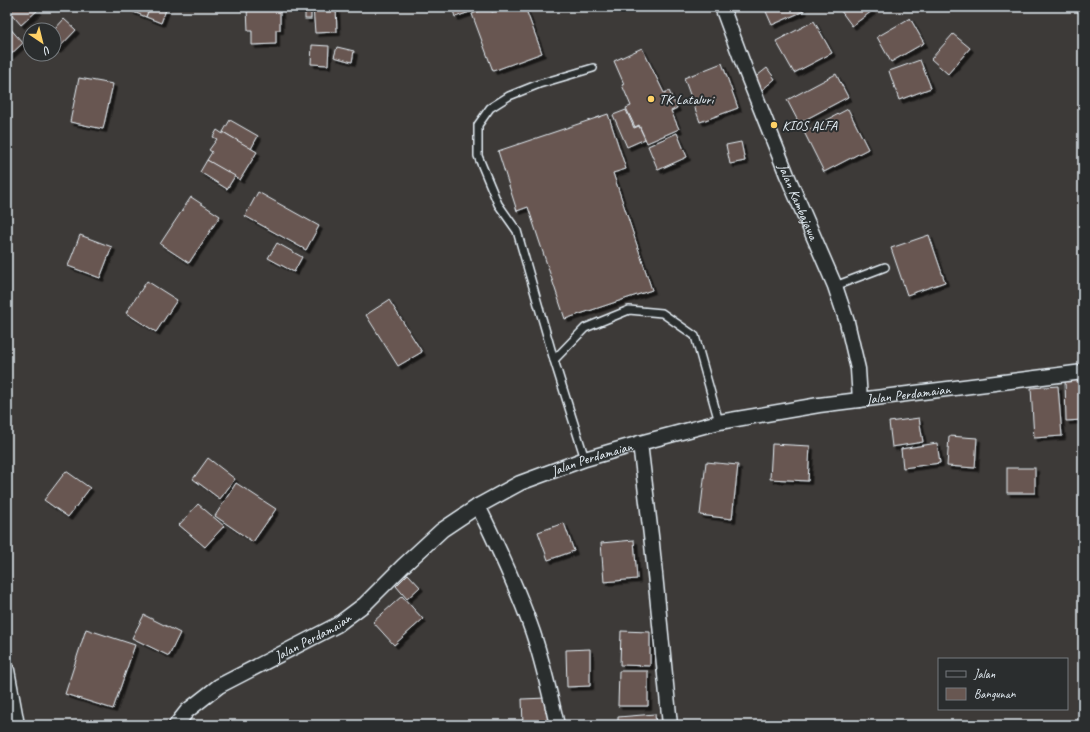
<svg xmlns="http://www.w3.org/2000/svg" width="1090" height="732" font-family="Caveat,sans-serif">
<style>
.building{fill:#685751;stroke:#e8f1f8;filter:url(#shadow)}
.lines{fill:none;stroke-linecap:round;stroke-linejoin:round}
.service-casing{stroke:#e8f1f8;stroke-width:10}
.minor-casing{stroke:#e8f1f8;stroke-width:17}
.service{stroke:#2a2d2e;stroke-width:7}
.minor{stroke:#2a2d2e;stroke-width:14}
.poi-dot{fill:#ffd166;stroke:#2a2d2e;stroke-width:1.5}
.labels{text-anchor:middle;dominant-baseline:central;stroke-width:4;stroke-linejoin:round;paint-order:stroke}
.poi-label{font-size:14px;fill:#e8f1f8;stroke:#2a2d2e;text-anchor:start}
.street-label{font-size:14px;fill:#e8f1f8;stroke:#2a2d2e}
</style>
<defs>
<filter id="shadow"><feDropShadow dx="3.5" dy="3.5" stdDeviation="0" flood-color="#0009"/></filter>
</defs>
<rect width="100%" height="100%" fill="#3d3a38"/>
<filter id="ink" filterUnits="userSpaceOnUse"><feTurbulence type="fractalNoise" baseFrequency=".025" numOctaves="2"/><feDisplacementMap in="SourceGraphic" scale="8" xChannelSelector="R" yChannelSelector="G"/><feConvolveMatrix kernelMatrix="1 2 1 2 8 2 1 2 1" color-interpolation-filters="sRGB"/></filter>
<g filter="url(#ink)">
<g class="building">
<polygon points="13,7 35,7 38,10 21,25 9,11"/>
<polygon points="133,7 150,7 146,17 131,11"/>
<polygon points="150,7 167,7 161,23 146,17"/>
<polygon points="247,7 280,7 280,30 276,30 276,44 252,45 252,31 248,31"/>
<polygon points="313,7 336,7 337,32 315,33"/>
<polygon points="452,7 481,7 482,8 455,17"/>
<polygon points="489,7 492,12 504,7 525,7 542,53 493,71 472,14"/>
<polygon points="764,7 802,7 804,11 772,25"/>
<polygon points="838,7 869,7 872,11 852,26"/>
<rect x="305" y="8" width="6" height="11"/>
<polygon points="910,18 924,43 891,62 877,37"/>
<polygon points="64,19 76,30 57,50 54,47 54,30"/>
<polygon points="814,21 832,53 794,73 776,41"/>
<polygon points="7,25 23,43 7,58"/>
<polygon points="953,34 970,48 948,74 931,59"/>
<polygon points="312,45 329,46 328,65 311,64"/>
<polygon points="337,47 354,51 352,62 334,57"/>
<polygon points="642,48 664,93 669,91 677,108 671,111 679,129 647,143 639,125 635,127 626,108 631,106 622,85 624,84 614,61"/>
<polygon points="920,60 931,88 899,100 889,71"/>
<polygon points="722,63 738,108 700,122 684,78"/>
<polygon points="767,68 775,79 762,90 753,79"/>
<polygon points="836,74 848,97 799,123 787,100"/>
<polygon points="79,78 113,84 103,129 70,122"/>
<polygon points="848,109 868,149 824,172 804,132"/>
<polygon points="626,110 634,128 639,126 645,139 627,147 613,115"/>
<polygon points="608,114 626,169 613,173 652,290 565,319 528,207 517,211 498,151"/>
<polygon points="230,120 258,136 251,149 223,132"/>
<polygon points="217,130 223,134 223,132 257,152 240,180 207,160 212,152 209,150 217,139 213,137"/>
<polygon points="677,133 687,157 658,170 648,146"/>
<polygon points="741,142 745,161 730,164 726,145"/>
<polygon points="207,160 235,176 227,189 200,172"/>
<polygon points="258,192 319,226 306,250 245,216"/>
<polygon points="191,197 220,216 189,263 160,244"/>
<polygon points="80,235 112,247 100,278 68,266"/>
<polygon points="929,235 945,282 907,295 891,248"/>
<polygon points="277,243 302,257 294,272 268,258"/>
<polygon points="147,281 177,300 156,332 126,313"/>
<polygon points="389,300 422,352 398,366 366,315"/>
<polygon points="1065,379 1083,379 1083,420 1066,421"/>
<polygon points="1058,386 1062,436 1034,438 1031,388"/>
<polygon points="919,418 923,442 892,447 889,422"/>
<polygon points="949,436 977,438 975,468 947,466"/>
<polygon points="937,443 940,463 903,468 901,449"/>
<polygon points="772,444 810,446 808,481 770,479"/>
<polygon points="208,458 235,479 220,499 193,479"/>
<polygon points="706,462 738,465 732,519 700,515"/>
<rect x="1007" y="468" width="28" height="25"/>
<polygon points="66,471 90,488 68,517 44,500"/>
<polygon points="236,483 276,509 253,542 215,516"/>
<polygon points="198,504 224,526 205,547 179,525"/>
<polygon points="564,523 574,551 548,560 538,532"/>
<polygon points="634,540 637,579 604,582 601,543"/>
<polygon points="408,574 420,587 407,599 396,586"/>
<polygon points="402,596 423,619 394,645 373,622"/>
<polygon points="144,615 180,633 169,656 132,638"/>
<polygon points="86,629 135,645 113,709 65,694"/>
<polygon points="621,631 650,632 650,666 620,665"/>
<polygon points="590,649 590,686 567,687 566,650"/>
<polygon points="619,671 648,671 648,706 618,706"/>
<polygon points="547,698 548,725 523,725 522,699"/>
<polygon points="655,714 656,725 618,725 618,717"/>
</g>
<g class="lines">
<g class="service-casing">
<g id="service">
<polyline points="835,286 885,267"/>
<polyline points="554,360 585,328 629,310 662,313 695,336 719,422"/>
<polyline points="585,459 554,360 517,231 498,204 478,156 478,125 490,108 509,96 539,84 593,68"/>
</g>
</g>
<g class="minor-casing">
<g id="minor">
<path id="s1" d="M722,7L745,69L787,175L835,286L847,322L858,369L860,400"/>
<polyline points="640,443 652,544 670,725"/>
<path d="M478,506C498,547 518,589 533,633C543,663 550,694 557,725"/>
<polyline points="7,670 17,725"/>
<path id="s2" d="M176,725L187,711L219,686L337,625L365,604L403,566L442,530L478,506L520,483L585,459L640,443L719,422L819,405L1083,372"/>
</g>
</g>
<use href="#service" class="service"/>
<use href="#minor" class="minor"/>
</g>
</g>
<g class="poi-dot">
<circle cx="651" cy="99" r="4"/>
<circle cx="774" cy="125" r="4"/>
</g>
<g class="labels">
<g class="poi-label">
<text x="659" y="99">TK Lataluri</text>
<text x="782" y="125">KIOS ALFA</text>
</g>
<g class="street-label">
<text stroke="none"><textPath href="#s1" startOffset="209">Jalan Kambajawa</textPath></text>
<text stroke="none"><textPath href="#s2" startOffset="824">Jalan Perdamaian</textPath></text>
<text stroke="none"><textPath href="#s2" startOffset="500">Jalan Perdamaian</textPath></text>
<text stroke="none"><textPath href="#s2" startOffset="164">Jalan Perdamaian</textPath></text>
</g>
</g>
<rect width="1090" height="732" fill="none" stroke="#2a2d2e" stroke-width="24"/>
<rect x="12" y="12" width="1066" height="708" fill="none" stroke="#e8f1f8" stroke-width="1.5" filter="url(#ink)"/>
<rect x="938" y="658" width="130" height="52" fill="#2a2d2e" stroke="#767b7f"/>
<rect x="946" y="671" width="20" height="6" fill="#2a2d2e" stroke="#767b7f"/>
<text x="974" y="678" font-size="12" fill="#e8f1f8">Jalan</text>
<rect x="946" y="688" width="20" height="12" fill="#685751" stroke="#767b7f"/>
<text x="974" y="698" font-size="12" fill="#e8f1f8">Bangunan</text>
<g transform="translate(42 42) rotate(145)"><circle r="19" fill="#2a2d2e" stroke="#767b7f"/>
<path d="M0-3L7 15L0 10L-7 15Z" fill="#ffd166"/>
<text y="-6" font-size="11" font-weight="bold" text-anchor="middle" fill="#e8f1f8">U</text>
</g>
</svg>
